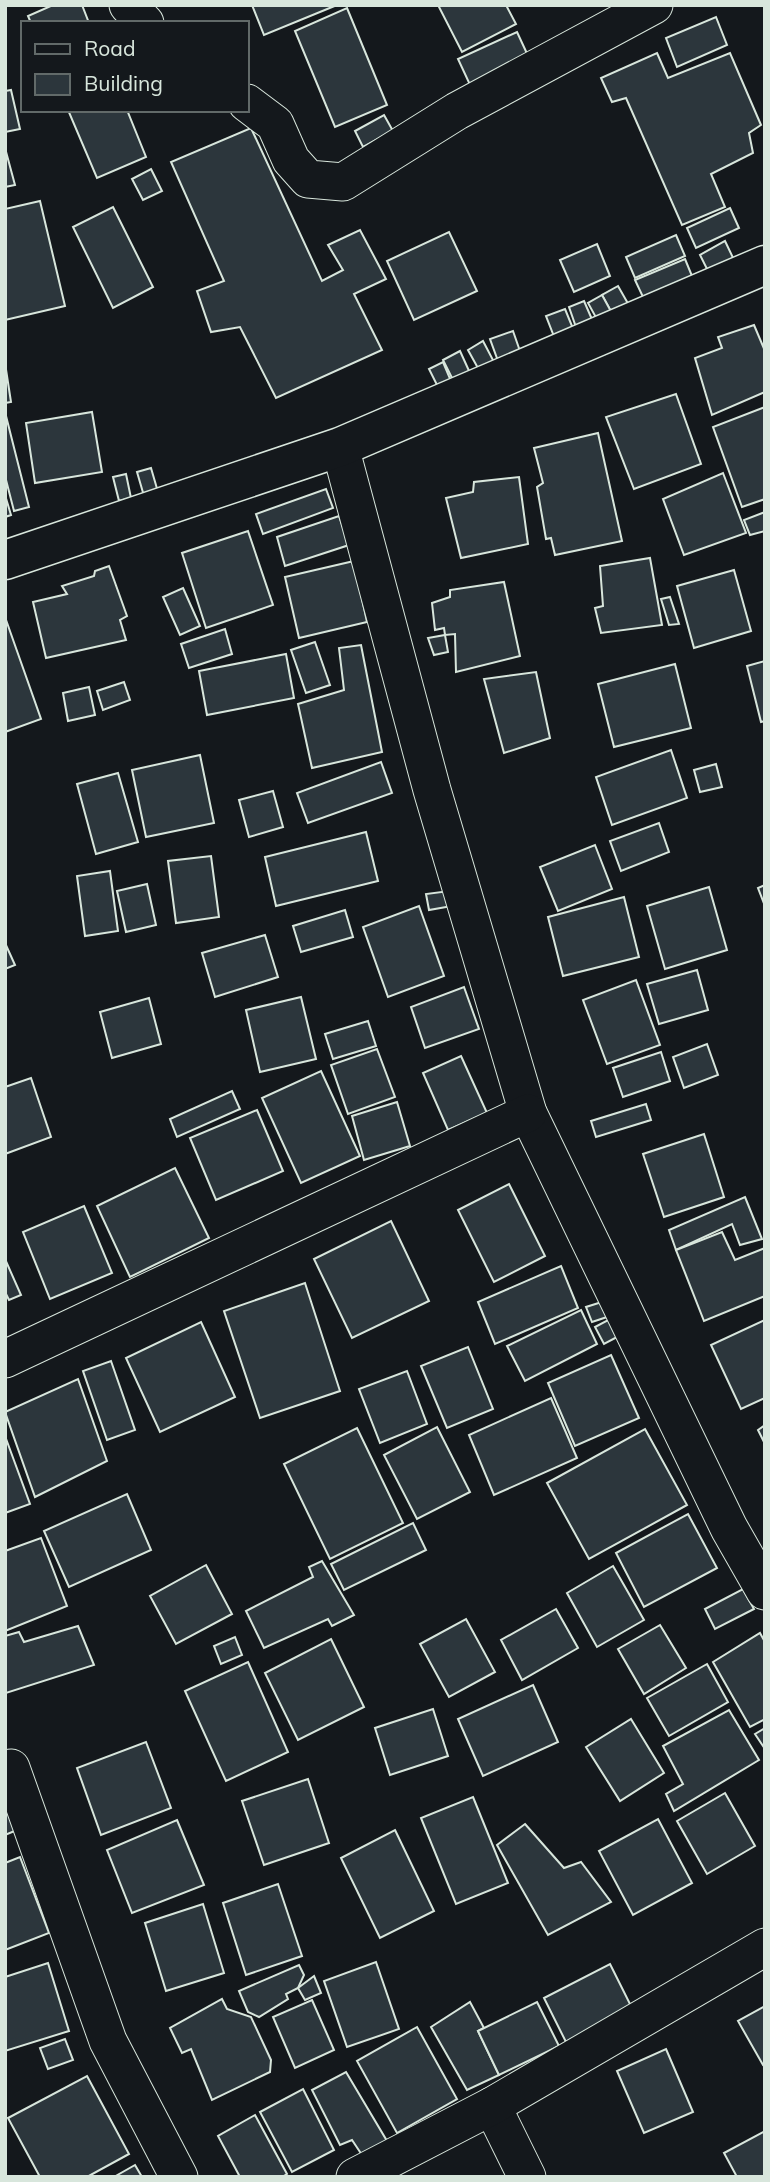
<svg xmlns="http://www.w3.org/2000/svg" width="770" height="2182" font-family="Mulish,sans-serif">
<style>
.building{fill:#2c363c;stroke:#d8e6dc;stroke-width:2}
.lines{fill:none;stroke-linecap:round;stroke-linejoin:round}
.minor-casing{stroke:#d8e6dc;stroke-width:39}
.tertiary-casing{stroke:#d8e6dc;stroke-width:41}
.minor{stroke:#14181c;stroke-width:37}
.tertiary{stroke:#14181c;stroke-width:38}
</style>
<rect width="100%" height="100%" fill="#14181c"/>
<g class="building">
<polygon points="53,5 82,5 89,23 31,23 28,16"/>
<polygon points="252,5 337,5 264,35"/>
<polygon points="438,5 506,5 516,24 462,52"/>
<polygon points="347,8 387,105 335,127 295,31"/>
<polygon points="716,17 727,45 677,67 666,38"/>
<polygon points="517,32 530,60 471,87 458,59"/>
<polygon points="657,53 668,78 730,53 761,125 749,133 753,153 711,174 725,207 682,225 626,98 612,102 601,78"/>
<polygon points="11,90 20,129 5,132 5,91"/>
<polygon points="68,110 127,110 146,157 97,178"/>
<polygon points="384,115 393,131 363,147 355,131"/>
<polygon points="251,128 322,281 343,270 328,245 360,230 386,279 354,294 382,350 276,398 240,327 211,332 197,291 224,281 171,162"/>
<polygon points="5,148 15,185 5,187"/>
<polygon points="151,169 162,191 143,200 132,179"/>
<polygon points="40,201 65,306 5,320 5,209"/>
<polygon points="113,207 153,287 113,308 73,227"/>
<polygon points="730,208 739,228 696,248 687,228"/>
<polygon points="449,232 477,291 414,320 387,261"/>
<polygon points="676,235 685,256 635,278 626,257"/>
<polygon points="725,241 735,262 710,275 700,255"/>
<polygon points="597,244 610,276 574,292 560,260"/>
<polygon points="685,259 692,276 643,297 635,280"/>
<polygon points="618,286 630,307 613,315 602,295"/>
<polygon points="602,295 613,315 599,323 588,303"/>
<polygon points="584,301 594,324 577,330 569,307"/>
<polygon points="565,309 574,331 555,339 546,316"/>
<polygon points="754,325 765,351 765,392 712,415 695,358 722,348 718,337"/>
<polygon points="513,331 521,354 498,361 490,339"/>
<polygon points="483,341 494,362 479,370 468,350"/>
<polygon points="460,351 470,373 453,380 443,360"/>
<polygon points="443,362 451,381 438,387 429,369"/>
<polygon points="5,363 11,402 5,403"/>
<polygon points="676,394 701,464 634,489 606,417"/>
<polygon points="765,407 765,499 742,507 713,427"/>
<polygon points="5,412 29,507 14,511 5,476"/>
<polygon points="92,412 102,472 35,483 26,423"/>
<polygon points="598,433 622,541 555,555 551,538 546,539 537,487 543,483 534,448"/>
<polygon points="151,468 158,492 144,496 137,472"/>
<polygon points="723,473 746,533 684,555 663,499"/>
<polygon points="126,474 131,498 119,501 113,477"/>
<polygon points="519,477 528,544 461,558 446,498 473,492 474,482"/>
<polygon points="326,489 333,508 263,534 256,514"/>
<polygon points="5,495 11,515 5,517"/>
<polygon points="765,512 765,531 750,535 744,520"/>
<polygon points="339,516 349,545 285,566 277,537"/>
<polygon points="248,531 273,605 206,628 182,553"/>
<polygon points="650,558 662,625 601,633 595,608 603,606 600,566"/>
<polygon points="354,561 367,622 299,638 285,577"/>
<polygon points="109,566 127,616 120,620 126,640 46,658 33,602 67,594 62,586 94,576 95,571"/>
<polygon points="734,570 751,631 694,648 677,586"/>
<polygon points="504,582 520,656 456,672 455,634 445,635 444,628 435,630 432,603 450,597 450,590"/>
<polygon points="183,588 200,626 180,635 163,597"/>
<polygon points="670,597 679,624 669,625 661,599"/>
<polygon points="5,617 41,719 5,732"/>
<polygon points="225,629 232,654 189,668 181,644"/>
<polygon points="445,635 448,652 434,655 428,638"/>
<polygon points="315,642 330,685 306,693 291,650"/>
<polygon points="361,645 382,752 312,768 298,704 344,690 339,648"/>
<polygon points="286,654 294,698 207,715 199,671"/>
<polygon points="765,661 765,721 761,722 747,666"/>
<polygon points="675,664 691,728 614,747 598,684"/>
<polygon points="536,672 550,738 504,753 484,679"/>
<polygon points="124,682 130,700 103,710 97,691"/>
<polygon points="89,687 95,715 68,721 63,693"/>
<polygon points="671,750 687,798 612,825 596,777"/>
<polygon points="200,755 214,823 146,837 132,770"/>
<polygon points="381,762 392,793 308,823 297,793"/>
<polygon points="716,764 722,787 700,792 694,770"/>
<polygon points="118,773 138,842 96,854 77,784"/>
<polygon points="273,791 283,827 249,837 239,800"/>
<polygon points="659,823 669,852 621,871 610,841"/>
<polygon points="366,832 378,881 276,906 265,857"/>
<polygon points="595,845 612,889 558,911 540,867"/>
<polygon points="211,856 219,917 176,923 168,861"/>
<polygon points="110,871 118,931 85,936 77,876"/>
<polygon points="147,884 156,925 126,932 117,891"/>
<polygon points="765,885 765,906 758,888"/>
<polygon points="709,887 727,950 665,969 647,906"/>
<polygon points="449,891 452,906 429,910 426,894"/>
<polygon points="624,897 639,957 563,976 548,917"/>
<polygon points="419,906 444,976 388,997 363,927"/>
<polygon points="345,910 353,937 301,952 293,926"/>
<polygon points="265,935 278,977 215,997 202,953"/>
<polygon points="5,943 15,965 5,969"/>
<polygon points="697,970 708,1010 659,1024 647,984"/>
<polygon points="636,980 660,1045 607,1064 583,1000"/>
<polygon points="464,987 479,1029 425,1048 411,1007"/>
<polygon points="301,997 316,1059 260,1072 246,1010"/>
<polygon points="149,998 161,1044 112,1058 100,1012"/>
<polygon points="368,1021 376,1046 333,1059 325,1034"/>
<polygon points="707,1044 718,1075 684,1088 673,1057"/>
<polygon points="377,1049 395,1097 348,1114 331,1065"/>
<polygon points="661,1052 670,1081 623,1097 613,1068"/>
<polygon points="461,1056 487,1113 448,1130 423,1073"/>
<polygon points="321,1071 360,1156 301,1183 262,1098"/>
<polygon points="31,1078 51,1137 5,1154 5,1087"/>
<polygon points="232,1091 240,1109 177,1137 170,1119"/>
<polygon points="397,1102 410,1146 364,1160 352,1116"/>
<polygon points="646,1104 651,1120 596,1137 591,1121"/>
<polygon points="257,1110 283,1171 216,1200 190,1138"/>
<polygon points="704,1134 724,1197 664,1217 643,1154"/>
<polygon points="175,1168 209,1238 130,1277 97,1206"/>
<polygon points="509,1184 545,1256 494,1282 458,1210"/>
<polygon points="745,1197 762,1239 740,1245 732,1224 676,1250 669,1230"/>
<polygon points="84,1206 112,1273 50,1299 23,1232"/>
<polygon points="391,1221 429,1301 352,1338 314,1259"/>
<polygon points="722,1232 735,1260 765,1248 765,1296 704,1321 676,1250"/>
<polygon points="5,1259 21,1295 9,1300 5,1292"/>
<polygon points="561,1266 578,1308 495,1344 478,1302"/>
<polygon points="305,1283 340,1391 260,1418 224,1311"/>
<polygon points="605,1301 610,1316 592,1322 586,1307"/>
<polygon points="581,1310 597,1344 525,1381 507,1346"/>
<polygon points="610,1319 619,1336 604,1344 595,1327"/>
<polygon points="765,1320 765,1398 741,1409 711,1345"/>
<polygon points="201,1322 235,1397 160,1432 126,1358"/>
<polygon points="468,1347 493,1409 447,1428 421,1366"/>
<polygon points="611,1355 639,1418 575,1446 548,1383"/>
<polygon points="111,1361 135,1430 107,1440 83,1371"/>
<polygon points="407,1371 427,1424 380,1443 359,1389"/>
<polygon points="78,1379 107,1461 35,1497 5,1412"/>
<polygon points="551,1398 577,1458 494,1495 469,1435"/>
<polygon points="765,1425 765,1444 758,1430"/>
<polygon points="437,1427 470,1492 417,1519 384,1455"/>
<polygon points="357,1428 403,1523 330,1559 284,1464"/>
<polygon points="645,1429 687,1505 589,1559 547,1483"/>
<polygon points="5,1436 30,1504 5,1513"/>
<polygon points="127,1494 151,1550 69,1587 44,1531"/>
<polygon points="688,1514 717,1568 644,1607 616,1553"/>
<polygon points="413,1523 426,1550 344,1590 331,1564"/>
<polygon points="41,1538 67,1606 5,1631 5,1551"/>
<polygon points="322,1561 354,1615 332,1626 328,1619 264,1648 246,1611 313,1577 309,1567"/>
<polygon points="206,1565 232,1614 176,1644 150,1596"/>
<polygon points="613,1566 644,1620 597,1647 567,1593"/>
<polygon points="743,1589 754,1609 715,1629 705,1609"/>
<polygon points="556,1609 578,1648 522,1680 501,1640"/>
<polygon points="466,1619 495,1672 449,1697 420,1644"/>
<polygon points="660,1625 686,1668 644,1694 618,1649"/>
<polygon points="78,1626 94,1665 6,1693 5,1636 19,1632 24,1642"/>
<polygon points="760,1633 765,1642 765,1719 750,1727 713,1662"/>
<polygon points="235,1637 242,1655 221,1664 214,1646"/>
<polygon points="331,1639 364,1707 298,1740 265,1673"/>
<polygon points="248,1662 288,1752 226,1781 185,1691"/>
<polygon points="707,1664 728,1702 669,1736 647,1698"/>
<polygon points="533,1685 558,1742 483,1776 458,1719"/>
<polygon points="433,1709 448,1756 390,1775 375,1728"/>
<polygon points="729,1710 759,1760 674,1811 666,1794 683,1784 663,1746"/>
<polygon points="631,1719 664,1773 620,1801 586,1747"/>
<polygon points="765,1728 765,1749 755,1734"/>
<polygon points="146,1742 171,1808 101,1835 77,1768"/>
<polygon points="308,1779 329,1843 264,1865 242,1801"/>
<polygon points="5,1783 22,1828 5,1835"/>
<polygon points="725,1793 755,1846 707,1874 677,1821"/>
<polygon points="473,1797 508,1883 456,1904 421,1818"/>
<polygon points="658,1819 692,1883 633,1915 599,1851"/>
<polygon points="177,1820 204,1885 132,1913 107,1850"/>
<polygon points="525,1824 564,1868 581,1862 611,1902 548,1935 497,1845"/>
<polygon points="395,1830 434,1911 380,1938 341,1858"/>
<polygon points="20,1857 49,1933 5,1950 5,1863"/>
<polygon points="278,1884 302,1956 246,1975 223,1903"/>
<polygon points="203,1904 224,1973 166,1991 145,1923"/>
<polygon points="376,1962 399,2029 347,2047 324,1981"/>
<polygon points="48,1963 69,2031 5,2051 5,1977"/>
<polygon points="610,1964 632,2008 566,2042 544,1998"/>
<polygon points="299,1965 304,1975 298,1988 286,1994 288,1999 259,2017 248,2012 239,1991"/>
<polygon points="314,1976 321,1993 305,2000 298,1988"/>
<polygon points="222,1999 227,2009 251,2017 271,2060 270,2072 212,2100 191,2049 182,2053 170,2028"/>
<polygon points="312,2000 334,2050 295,2068 273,2017"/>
<polygon points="470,2002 484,2028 478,2031 499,2075 467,2090 431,2027"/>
<polygon points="537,2002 559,2046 499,2075 478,2031"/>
<polygon points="765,2006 765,2064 763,2065 738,2021"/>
<polygon points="417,2027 457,2099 397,2133 357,2061"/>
<polygon points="65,2039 73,2060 48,2069 40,2048"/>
<polygon points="666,2049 693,2112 644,2133 617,2071"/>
<polygon points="346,2072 387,2141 362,2155 352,2140 340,2145 312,2090"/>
<polygon points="87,2076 129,2154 87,2177 40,2177 8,2118"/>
<polygon points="303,2089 334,2150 292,2172 260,2112"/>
<polygon points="255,2115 287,2174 282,2177 240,2177 218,2136"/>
<polygon points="765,2131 765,2177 737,2177 724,2153"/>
<polygon points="135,2165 142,2177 114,2177"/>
</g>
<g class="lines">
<g class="minor-casing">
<g id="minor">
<polyline points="128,5 145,23"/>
<polyline points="247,103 275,124 291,160 308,179 343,182 457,111 654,5"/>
<polyline points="340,447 432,790 528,1113 729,1528 765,1591"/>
<polyline points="5,1359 528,1113"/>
<polyline points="11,1768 108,2041 179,2177"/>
<polyline points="492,2106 527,2177"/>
<polyline points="355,2177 492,2106 765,1947"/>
</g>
</g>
<g class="tertiary-casing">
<polyline id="tertiary" points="5,560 340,447 765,265"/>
</g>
<use href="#minor" class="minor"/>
<use href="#tertiary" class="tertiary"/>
</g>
<rect width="770" height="2182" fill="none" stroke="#d8e6dc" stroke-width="14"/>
<rect x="21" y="21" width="228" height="91" fill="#14181c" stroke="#626a69" stroke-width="2"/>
<rect x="35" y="44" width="35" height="10" fill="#14181c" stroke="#626a69" stroke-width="2"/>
<text x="84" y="56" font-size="21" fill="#d8e6dc">Road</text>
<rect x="35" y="74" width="35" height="21" fill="#2c363c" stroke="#626a69" stroke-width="2"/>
<text x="84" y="91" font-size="21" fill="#d8e6dc">Building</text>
</svg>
